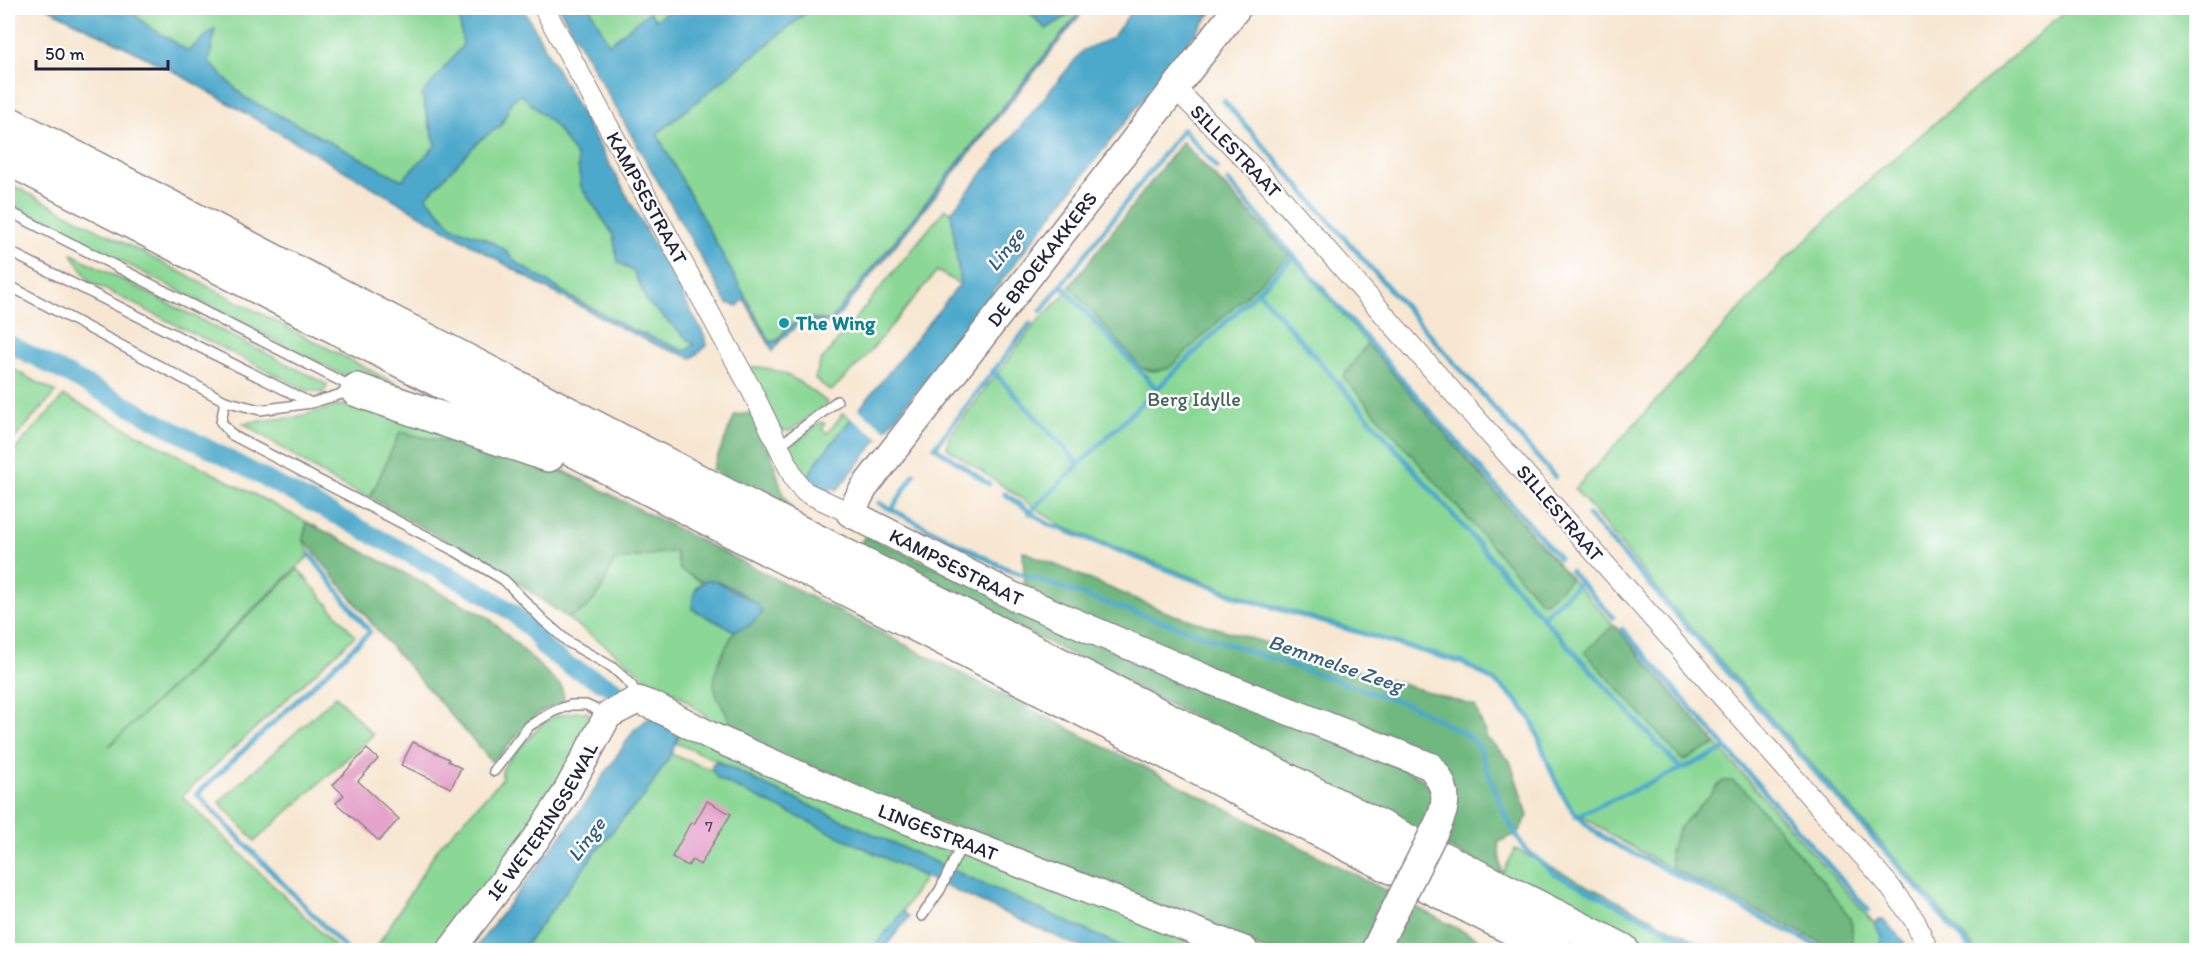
<svg xmlns="http://www.w3.org/2000/svg" width="2204" height="958" font-family="Itim,sans-serif">
<style>
.green{fill:#8bd896;stroke:#567d68;stroke-width:1.5}
.forest{fill:#70b87f;stroke:#496d5d;stroke-width:1.5}
.water{fill:#4da9cb;stroke:#386683;stroke-width:1.5;fill-rule:evenodd}
.pier{fill:#f7e7d2}
.lines{fill:none;stroke-linecap:round;stroke-linejoin:round}
.stream{stroke:#4da9cb;stroke-width:5}
.canal{stroke:#4da9cb;stroke-width:18}
.building{fill:#e5a3cb}
.lane-casing{stroke:#8c8486;stroke-width:12}
.street-casing{stroke:#8c8486;stroke-width:22}
.secondary-casing{stroke:#8c8486;stroke-width:30}
.highway-casing{stroke:#8c8486;stroke-width:36}
.lane{stroke:#fff;stroke-width:9}
.street{stroke:#fff;stroke-width:20}
.secondary{stroke:#fff;stroke-width:27}
.highway{stroke:#fff;stroke-width:33}
.secondary-bridge-casing{stroke:#8c8486;stroke-width:30;stroke-linecap:butt}
.secondary-bridge{stroke:#fff;stroke-width:27}
.culture-dot{fill:#0f9aa8;stroke:#fff;stroke-width:2}
.labels{text-anchor:middle;dominant-baseline:central;stroke-width:5;stroke-linejoin:round;paint-order:stroke}
.number-label{font-size:16px;fill:#53425f}
.street-label{font-size:20px;fill:#22223b;stroke:#fff}
.culture-label{font-size:20px;font-weight:bold;fill:#0d838f;stroke:#fff;text-anchor:start}
.park-label{font-size:20px;fill:#47625b;stroke:#fff}
.water-label{font-size:21px;font-style:italic;fill:#355f7c;stroke:#fff}
</style>
<rect width="100%" height="100%" fill="#fff"/>
<filter id="ink" filterUnits="userSpaceOnUse"><feTurbulence type="fractalNoise" baseFrequency=".0167" numOctaves="2"/><feDisplacementMap in="SourceGraphic" scale="12" xChannelSelector="R" yChannelSelector="G"/><feConvolveMatrix kernelMatrix="1 2 1 2 8 2 1 2 1" color-interpolation-filters="sRGB"/></filter>
<filter id="wash" filterUnits="userSpaceOnUse"><feTurbulence type="fractalNoise" baseFrequency=".008" numOctaves="4" result="noise"/><feDisplacementMap in="SourceGraphic" scale="24" xChannelSelector="R" yChannelSelector="G"/><feGaussianBlur stdDeviation="1.35" result="paint"/><feColorMatrix in="noise" values="0 0 0 0 0 0 0 0 0 0 0 0 0 0 0 0 0 1.4 0 .05"/><feComposite in="paint" operator="in"/></filter>
<g filter="url(#wash)">
<rect width="100%" height="100%" fill="#f7e7d2"/>
<g class="green">
<polygon points="127,8 458,8 463,45 422,95 428,122 436,145 402,180 244,97 209,62 214,29 188,51 147,25"/>
<polygon points="590,8 672,8 656,20 649,13 609,44"/>
<polygon points="812,8 1025,8 1046,29 1074,12 1075,8 1083,8 830,321 802,318 785,330 778,340 770,342 657,134"/>
<polygon points="2069,8 2196,8 2196,640 2191,646 2196,652 2196,950 1976,950 1664,597 1575,489 1784,261 1879,171"/>
<polygon points="521,94 555,126 577,157 581,187 613,234 618,262 634,272 647,302 694,345 685,351 631,329 578,301 517,263 504,249 484,238 453,227 425,197 481,139 501,126 512,100"/>
<polygon points="1182,142 1296,261 1571,579 1614,625 1716,744 1875,924 1881,936 1880,950 1836,950 1672,869 1609,834 1576,812 1560,790 1533,720 1515,697 1495,679 1463,662 1237,594 1063,527 947,448 949,437 1035,324 1063,296"/>
<polygon points="8,183 443,408 386,393 335,371 8,203"/>
<polygon points="945,209 951,212 960,284 937,271 862,361 831,391 815,379 820,362"/>
<polygon points="72,254 328,385 323,393 306,390 90,282"/>
<polygon points="8,367 56,392 8,446"/>
<path d="M753,367C784,367 804,385 828,403L793,429L790,431L781,430L748,369Z"/>
<polygon points="64,396 307,522 303,539 310,555 109,746 298,569 355,636 182,796 339,950 15,950 8,939 8,457"/>
<polygon points="360,404 521,449 586,482 536,461 400,432 370,498 335,482 243,423 296,417 343,405"/>
<polygon points="843,413 851,419 815,464 806,482 789,451 790,447 821,422 825,424 822,429 828,433"/>
<path d="M675,550L680,570L703,582L697,586L692,609L734,631C725,651 707,676 718,698C727,718 731,713 731,738L682,697L653,683L609,648L567,618C596,608 603,587 614,561Z"/>
<polygon points="336,696 373,735 255,841 219,802"/>
<polygon points="576,712 587,712 593,719 579,762 441,950 375,950 438,848 502,779 502,770 507,762 541,725 552,717"/>
<polygon points="681,731 1218,950 1130,950 771,788 721,762 676,743"/>
<polygon points="671,754 712,770 718,779 925,877 903,911 872,950 522,950 594,854 625,816 644,797"/>
<polygon points="1515,849 1714,950 1648,950 1502,875"/>
</g>
<g class="forest">
<polygon points="1182,142 1289,255 1168,369 1153,371 1141,368 1070,286"/>
<polygon points="1367,344 1571,579 1546,602 1541,602 1343,377"/>
<polygon points="752,413 764,430 783,494 794,513 712,470 735,415"/>
<path d="M400,432L536,461L586,482L1389,892L1362,950H1265L1176,917L731,738C731,715 727,717 718,698C706,676 725,651 734,631L749,626L758,604C745,596 717,575 703,582L680,570L675,551L614,561C603,587 596,608 567,618L508,576L370,498Z"/>
<polygon points="307,522 488,617 561,686 565,701 541,712 533,718 493,763 387,642 303,539"/>
<polygon points="865,536 1412,773 1424,780 1434,795 1424,835 859,546"/>
<polygon points="1023,551 1171,614 1475,706 1487,738 1510,761 1528,816 1517,834 1498,842 1502,875 1439,843 1445,781 1025,595"/>
<polygon points="1614,625 1716,744 1683,761 1585,652"/>
<polygon points="1723,781 1732,781 1745,790 1825,884 1849,916 1852,925 1852,945 1836,950 1672,869 1670,851 1679,828"/>
<polygon points="1410,904 1499,950 1387,950"/>
</g>
<g class="water">
<path d="M47,8H127L147,25L188,51L215,29L209,62L244,97L402,180L436,145L422,95L463,45L458,8H523L704,335L707,346L692,358L661,347L617,326L544,287L173,71ZM521,95L555,126L577,157L581,187L613,234L618,262L634,272L647,302L694,345L685,351L631,329L578,301L517,263L504,249L484,238L453,227L426,197L481,139L501,126L512,100Z"/>
<polygon points="559,8 590,8 609,44 649,12 656,20 672,8 812,8 657,134 770,342 778,340 785,330 802,318 830,321 1083,8 1086,8 833,323 802,321 780,341 773,351 744,299 738,306 727,303"/>
<polygon points="1025,8 1075,8 1074,12 1046,29"/>
<polygon points="1134,8 1215,8 1048,220 925,381 837,490 832,487 828,493 806,482 815,464 960,284 951,212 1083,50 1112,38"/>
<path d="M706,580L716,581L758,604L762,613L749,626L734,631L692,609C692,596 694,587 706,580Z"/>
<polygon points="650,717 681,731 671,754 644,797 625,816 594,854 522,950 474,950 580,811 634,730"/>
<polygon points="716,761 771,788 1130,950 1086,950 925,877 718,779 712,770 712,764"/>
<polygon points="903,911 909,917 883,950 872,950"/>
<polygon points="1877,920 1884,920 1903,941 1909,950 1880,950 1881,936 1875,924"/>
</g>
<polygon class="pier" points="856,408 888,431 881,439 849,417"/>
<g class="lines">
<g class="stream">
<polyline points="1224,101 1555,477"/>
<polyline points="1228,181 1559,558"/>
<polyline points="1062,286 1156,388"/>
<polyline points="1258,291 1542,617 1681,769"/>
<polyline points="1041,311 1183,129 1217,168"/>
<polyline points="993,371 1079,464"/>
<polyline points="989,484 935,447 1030,324"/>
<path d="M1005,494L1048,524L1238,597L1463,663C1490,677 1513,692 1530,718C1536,728 1540,742 1544,753C1560,795 1572,820 1613,843L1826,950"/>
<polyline points="879,503 1009,570 1412,706 1463,733 1478,745 1503,811 1524,848 1554,873 1706,950"/>
<polyline points="892,509 914,474"/>
<polyline points="1029,513 1294,256"/>
<polyline points="1588,515 1972,950"/>
<polyline points="310,555 370,632 197,794 347,950"/>
<polyline points="1570,571 1613,617"/>
<polyline points="1542,617 1580,583"/>
<polyline points="1622,629 1868,910"/>
<polyline points="1576,816 1726,749"/>
</g>
<polyline class="canal" points="8,343 485,594 513,613 536,635 544,648 569,666 615,689"/>
</g>
<g id="blocks">
<g class="building">
<polygon points="413,742 449,759 448,761 461,768 451,788 401,765"/>
<polygon points="367,749 378,759 358,781 399,819 379,841 336,803 344,795 333,785"/>
<polygon points="707,801 731,814 700,865 692,860 688,866 672,857 691,822 694,824"/>
</g>
</g>
</g>
<g filter="url(#ink)">
<use href="#blocks" fill-opacity="0" stroke="#8c8486" stroke-width="1.5"/>
<g class="lines">
<g class="lane-casing">
<g id="lane">
<polyline points="8,211 352,387"/>
<polyline points="8,251 311,403"/>
<polyline points="8,285 225,401 260,410 311,403 352,391"/>
<polyline points="225,401 221,422 232,435 455,551 504,580 543,620 568,642 612,667 622,676 632,686 636,698"/>
<polyline points="779,446 837,401"/>
<polyline points="494,771 529,726 554,711 571,705 586,705 606,714"/>
<polyline points="922,916 940,890 962,844"/>
</g>
</g>
<g class="street-casing">
<g id="street">
<path id="s1" d="M544,8L751,389L795,480L805,492L850,513"/>
<polyline points="1175,88 1257,171 1888,884 1915,921 1928,950"/>
</g>
</g>
<g class="secondary-casing">
<g id="secondary">
<path id="s2" d="M1237,8L864,488L850,513L1013,596L1209,680L1430,766C1447,785 1449,802 1438,824"/>
<path id="s3" d="M451,950L536,839L565,795L608,715L637,700L656,707L709,735L860,802L1244,950"/>
<polyline points="1375,950 1394,912"/>
</g>
</g>
<g class="highway-casing">
<g id="highway">
<polyline points="8,123 690,477 1622,950"/>
<polyline points="8,158 613,470 1555,950"/>
<polyline points="357,390 548,455"/>
</g>
</g>
<use href="#lane" class="lane"/>
<use href="#street" class="street"/>
<use href="#secondary" class="secondary"/>
<use href="#highway" class="highway"/>
<g class="secondary-bridge-casing">
<polyline id="secondary-bridge" points="1394,912 1438,824"/>
</g>
<use href="#secondary-bridge" class="secondary-bridge"/>
</g>
</g>
<circle class="culture-dot" cx="784" cy="323" r="6"/>
<g class="labels">
<g class="number-label">
<text x="709" y="826">7</text>
</g>
<g class="street-label">
<text transform="translate(1236 151) rotate(46)">SILLESTRAAT</text>
<text stroke="none"><textPath href="#s1" startOffset="216">KAMPSESTRAAT</textPath></text>
<text transform="translate(1042 259) rotate(-52)">DE BROEKAKKERS</text>
<text transform="translate(1560 513) rotate(49)">SILLESTRAAT</text>
<text stroke="none"><textPath href="#s2" startOffset="756">KAMPSESTRAAT</textPath></text>
<text stroke="none"><textPath href="#s3" startOffset="158">1E WETERINGSEWAL</textPath></text>
<text stroke="none"><textPath href="#s3" startOffset="645">LINGESTRAAT</textPath></text>
</g>
<g class="culture-label">
<text x="796" y="323">The Wing</text>
</g>
<g class="park-label">
<text x="1194" y="399">Berg Idylle</text>
</g>
<g class="water-label">
<text transform="translate(1005 249) rotate(-52)">Linge</text>
<text transform="translate(1336 663) rotate(19)">Bemmelse Zeeg</text>
<text transform="translate(586 839) rotate(-53)">Linge</text>
</g>
</g>
<rect width="2204" height="958" fill="none" stroke="#fff" stroke-width="30"/>
<path d="M36 60v9h132v-9" fill="none" stroke="#22223b" stroke-width="3"/>
<text x="45" y="60" font-size="18" fill="#22223b" stroke="#ffffff" stroke-width="4.5" paint-order="stroke">50 m</text>
</svg>
